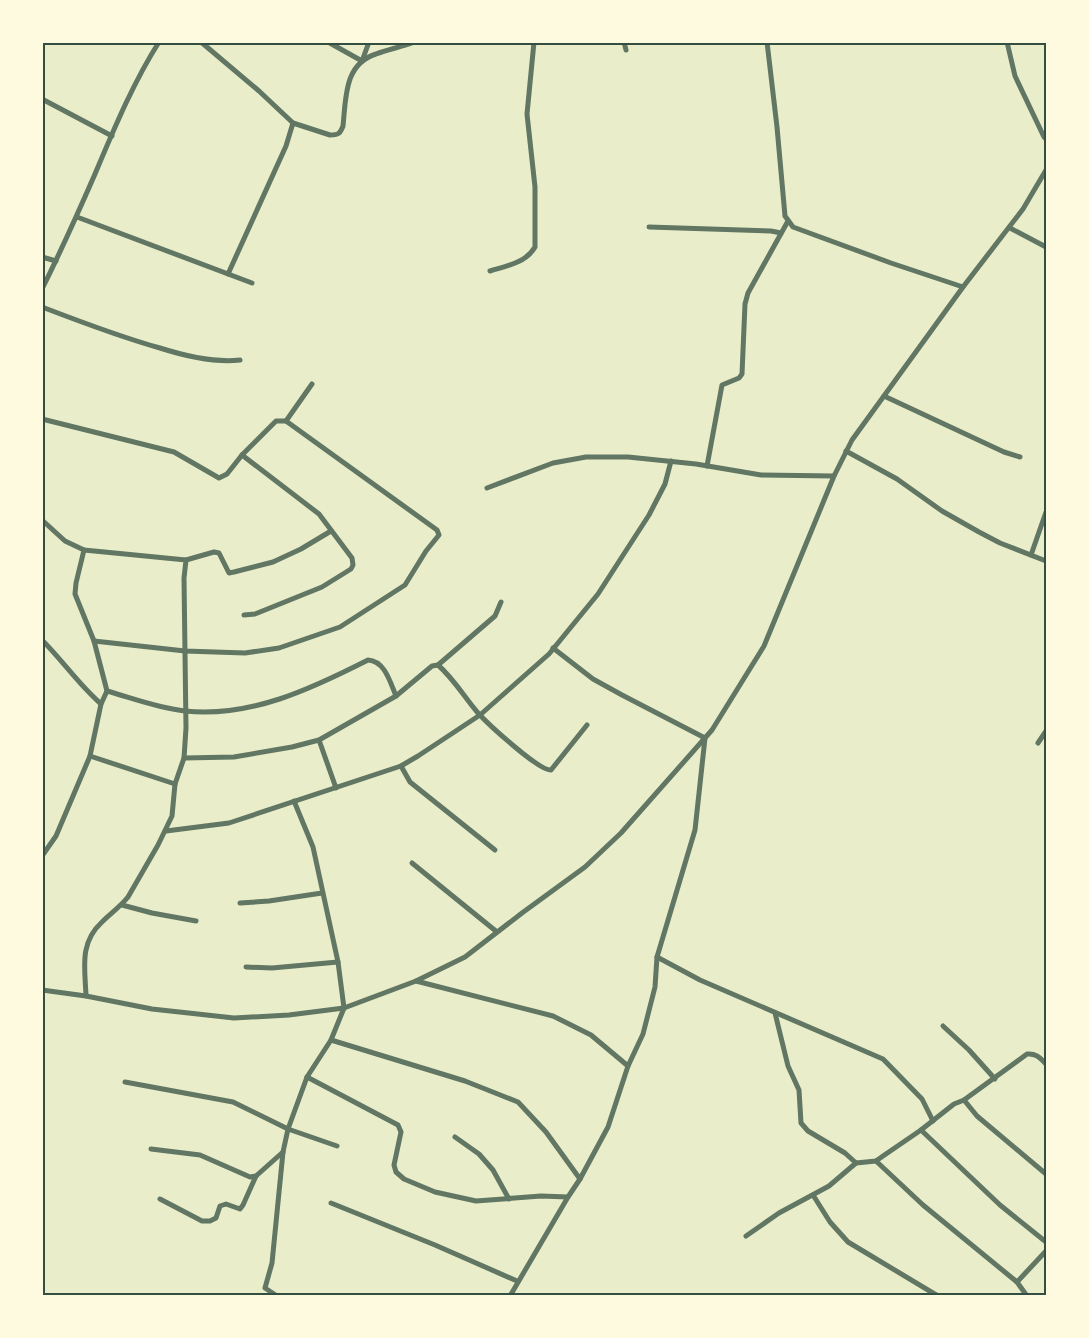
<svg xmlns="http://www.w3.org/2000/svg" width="1089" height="1338" font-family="Rubik,sans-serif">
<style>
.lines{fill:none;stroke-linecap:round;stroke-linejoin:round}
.minor{stroke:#617663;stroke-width:5}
.neatline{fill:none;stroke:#344e41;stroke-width:2}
</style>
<rect width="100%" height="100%" fill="#e9edc9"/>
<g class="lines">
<g class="minor">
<path d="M201,42L259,91L293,123L330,135C338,135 340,134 343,126C346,98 344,64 376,54C389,49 402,47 414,42"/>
<polyline points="328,42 362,61 369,42"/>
<polyline points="624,42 626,50"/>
<polyline points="767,42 777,127 785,216 793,227 891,263 963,287"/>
<polyline points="1007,42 1015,76 1044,137 1046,139"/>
<polyline points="42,99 112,136"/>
<polyline points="77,217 252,283"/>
<polyline points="649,227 771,231 781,233"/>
<polyline points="1010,228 1046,247"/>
<polyline points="42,257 56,261"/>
<path d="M490,271C506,266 526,263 535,247V187L527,114L534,42"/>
<polyline points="228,274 286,146 293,123"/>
<path d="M42,289C61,251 78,213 95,174C114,129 133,83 159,42"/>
<path d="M42,307C81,322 120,337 160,348C185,356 214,363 240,360"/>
<polyline points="884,396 1004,452 1020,457"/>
<polyline points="42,419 174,452 219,478 227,474 242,455 276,421 286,421 437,530 439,535 426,551 405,585 340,627 279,648 245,653 185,651 94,641"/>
<polyline points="286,421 312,384"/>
<polyline points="846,451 897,479 942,511 979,532 1000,543 1046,561"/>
<polyline points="242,455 319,514 352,558 353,565 351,569 322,587 255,614 244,615"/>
<polyline points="707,466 722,385 739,378 742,374 745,304 748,293 788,221"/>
<polyline points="487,488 553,463 586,457 628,457 696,464 761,475 834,476"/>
<path d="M42,520L65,541L84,550L186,560L184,578L186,728L184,758L175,784L172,816L158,845L128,897C120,907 111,913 102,922C79,943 85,968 86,996"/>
<polyline points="1031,555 1046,512"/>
<polyline points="186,560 214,552 219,553 229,573 234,572 273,562 301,549 331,531"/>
<path d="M42,640C63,661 79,685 101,704"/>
<polyline points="438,665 495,616 501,602"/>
<path d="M107,691C132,698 158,708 185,711C250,718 311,689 368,660C385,661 390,682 396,696L432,666L438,665C454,679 465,698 478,713C488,724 539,771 551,770L587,725"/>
<polyline points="319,740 336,788"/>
<polyline points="1038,743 1046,731"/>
<polyline points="90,756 175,784"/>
<polyline points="184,758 234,757 292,747 319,740 396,696"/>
<polyline points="401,766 410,782 495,850"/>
<polyline points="166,831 229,823 401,766 418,756 480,715 549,654 598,594 649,515 665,484 671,461"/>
<polyline points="42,856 56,836 90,756 101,704 107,691 94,641 75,594 76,583 84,550"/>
<polyline points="412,863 497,932"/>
<polyline points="240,903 269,901 322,893"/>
<polyline points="122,905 152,913 196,921"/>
<polyline points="657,957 700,980 883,1059 922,1099 933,1121"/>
<polyline points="246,967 272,968 338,962"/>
<polyline points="416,981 553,1016 591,1035 628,1066"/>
<polyline points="42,990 86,996 152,1009 234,1018 289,1015 344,1008 416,981 465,957 522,913 585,867 621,833 712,730 764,646 834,476 852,440 963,287 1023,209 1046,170"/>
<polyline points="775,1013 788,1066 799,1090 801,1123 808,1131 845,1153 856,1163 876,1161 883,1156 921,1130 954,1104 964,1100 977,1116 1046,1174"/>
<polyline points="943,1026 969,1050 995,1079"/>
<polyline points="331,1040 465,1081 518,1102 546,1132 580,1179"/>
<polyline points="307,1077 398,1125 401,1132 394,1165 396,1172 404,1179 435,1192 476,1201 541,1196 568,1197"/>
<polyline points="125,1082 233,1102 288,1129 337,1146"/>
<path d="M964,1100L1027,1054C1036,1053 1040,1058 1046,1064"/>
<polyline points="921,1130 1000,1205 1046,1242"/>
<polyline points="455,1137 479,1154 493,1170 509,1199"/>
<polyline points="151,1149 200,1155 250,1177 256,1176 283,1152"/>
<polyline points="876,1161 923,1205 1017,1282 1027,1296"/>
<polyline points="813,1195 830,1222 848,1242 938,1296"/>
<polyline points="160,1199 202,1221 210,1221 216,1218 220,1206 226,1204 240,1209 243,1205 256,1176"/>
<polyline points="331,1203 435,1245 517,1281"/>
<polyline points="746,1236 779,1213 829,1186 856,1163"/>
<polyline points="1017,1282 1046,1251"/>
<polyline points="277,1296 265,1288 272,1263 283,1152 288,1129 307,1077 331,1040 344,1008 338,962 313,847 294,801"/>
<polyline points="510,1296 568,1197 580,1179 608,1127 628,1066 643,1034 655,987 657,957 695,830 705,738 622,695 593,679 553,648"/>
</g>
</g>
<rect width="1089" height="1338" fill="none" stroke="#fefae0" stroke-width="88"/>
<rect x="44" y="44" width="1001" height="1250" class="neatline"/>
</svg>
